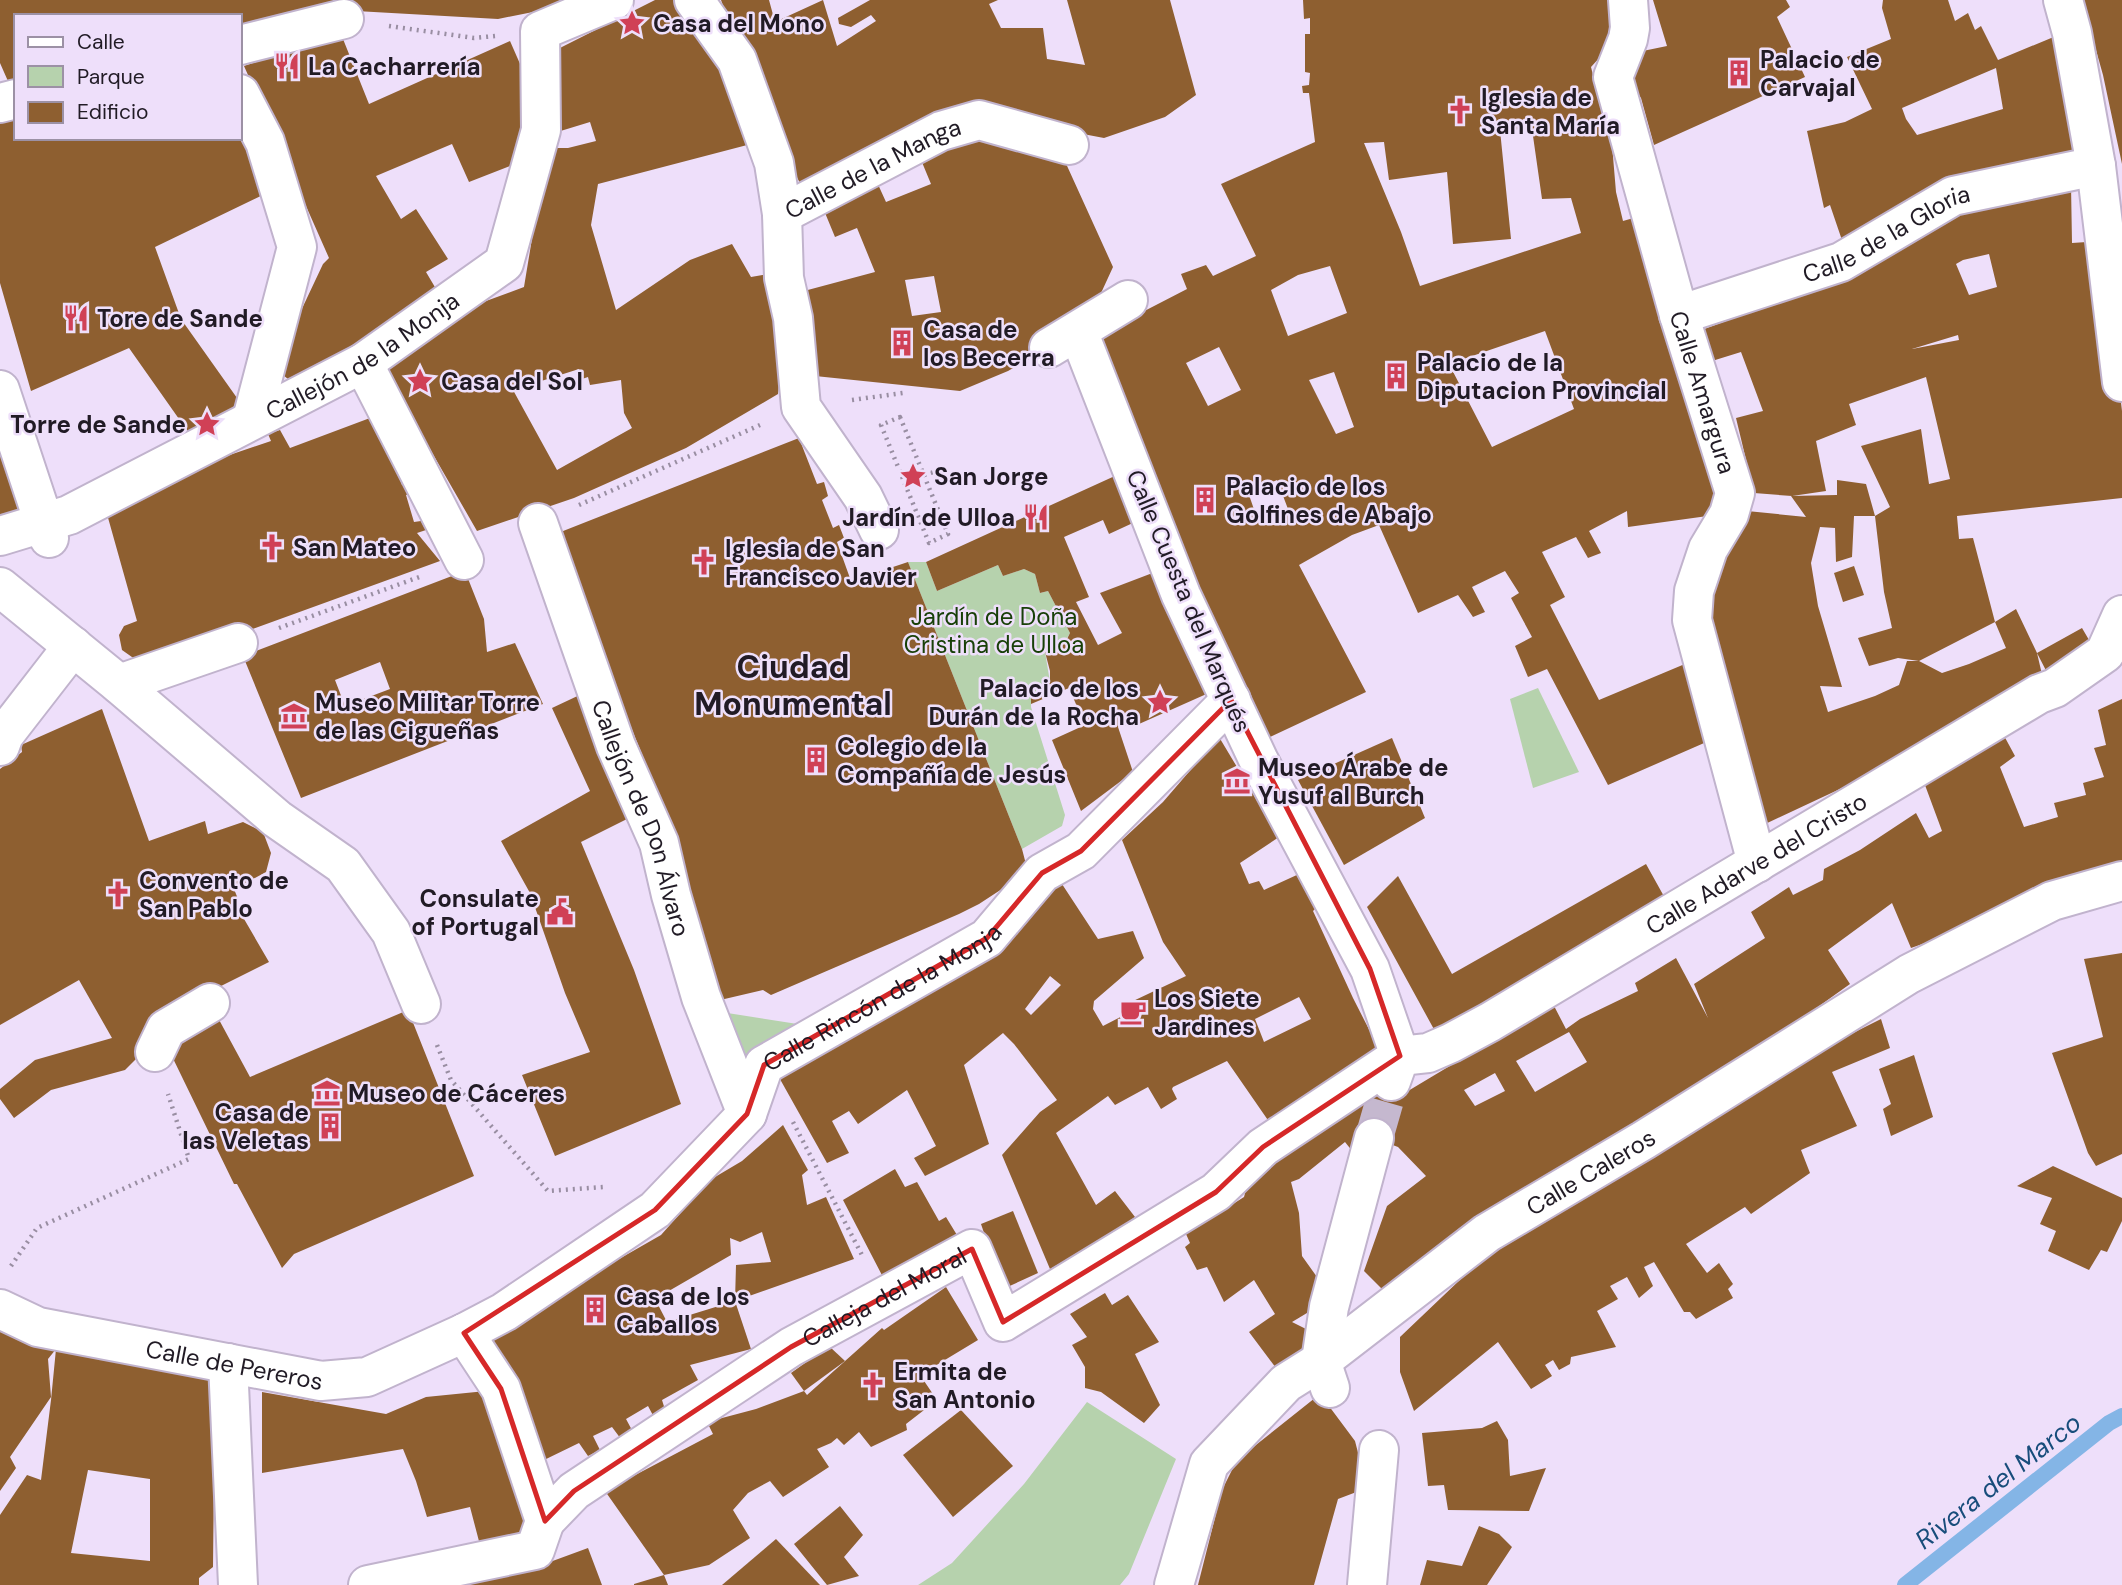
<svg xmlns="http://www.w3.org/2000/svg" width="2122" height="1585" font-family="'DM Sans',sans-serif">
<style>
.green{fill:#b6d2ad}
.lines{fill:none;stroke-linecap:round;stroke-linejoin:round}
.stream{stroke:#84b5e6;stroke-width:16}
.building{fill:#8e5f30;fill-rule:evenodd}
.minor-tunnel{stroke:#c5b8cf;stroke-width:38;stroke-dasharray:38 19;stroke-linecap:butt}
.minor-casing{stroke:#c1b3cd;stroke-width:42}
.path{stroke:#998ea2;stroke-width:4.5;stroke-dasharray:2 5;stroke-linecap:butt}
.minor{stroke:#fff;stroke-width:38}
.marked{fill:none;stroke:#d62828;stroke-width:5;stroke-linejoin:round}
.labels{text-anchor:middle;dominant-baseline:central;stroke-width:5;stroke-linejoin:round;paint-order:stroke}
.poi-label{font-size:24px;font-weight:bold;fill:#211b25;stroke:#eedffa;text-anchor:start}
.street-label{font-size:24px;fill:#211b25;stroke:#eedffa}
.park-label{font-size:24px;fill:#184008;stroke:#eedffa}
.water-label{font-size:26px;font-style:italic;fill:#184d7b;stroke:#eedffa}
.district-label{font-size:32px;font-weight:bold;fill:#211b25;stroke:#eedffa}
</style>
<rect width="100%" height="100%" fill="#eedffa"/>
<g class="green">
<path d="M908,562H926L937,591L998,565L1003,576L1024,569L1035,574L1040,593L1048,591L1070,633C1064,644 1057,649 1045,652L1050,682L1045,693L1031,694V707L1065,815L1062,826L1022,849Z"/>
<polygon points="1538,688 1579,772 1533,788 1510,699"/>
<polygon points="721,1012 804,1025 745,1079"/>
<polygon points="1087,1402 1176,1459 1129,1574 1120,1585 918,1585 952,1563 1024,1484"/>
</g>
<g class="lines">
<polyline class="stream" points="1905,1585 2109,1423 2122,1416"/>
</g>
<g class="building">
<polygon points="0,0 578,0 558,7 498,19 356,11 240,39 240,16 16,16 16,87 11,88 0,63"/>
<path d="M655,0H677L721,63L751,144L598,184L591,225L616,310L690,260L732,244L751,277L773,273L787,313L778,394L686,448L574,498L477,531L376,355L437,319L524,287L547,148H568L596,141L590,122L554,133L550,53ZM579,369L582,379L588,377L590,385L621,380L624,413L632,428L557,470L513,390Z"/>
<polygon points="721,0 769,0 775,22 823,0 837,46 876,21 871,15 851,27 839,24 838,18 870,0 998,0 989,4 1001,28 1043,28 1047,59 1085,65 1067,0 1170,0 1196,95 1165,117 1104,138 1020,122 803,189 756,97"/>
<path d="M1303,0H1614L1609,5L1611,45L1591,67L1593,75L1606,74L1616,192L1623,221L1637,217L1722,514L1628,527L1627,511L1589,531L1601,553L1588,558L1576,537L1542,552L1565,597L1550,605L1599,700L1692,661L1711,740L1608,785L1547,669L1528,677L1515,646L1532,637L1511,598L1519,593L1505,571L1472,587L1485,612L1473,617L1458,595L1418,613L1379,525L1352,535L1299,565L1366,692L1270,737L1186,572L1096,336L1187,289L1181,274L1206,265L1213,276L1256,256L1221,184L1315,142L1309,93H1303L1302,86L1309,85L1310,73L1305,72V34H1310V18L1304,19ZM1532,129L1542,199L1571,198L1581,233L1420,286L1401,232L1364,143L1384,142L1389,180L1447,172L1453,244L1511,239L1500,130ZM1330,266L1347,313L1288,336L1271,290L1298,275ZM1545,331L1574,409L1492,447L1449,364ZM1219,347L1241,390L1208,406L1186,363ZM1334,372L1354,427L1336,434L1309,380ZM1277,480L1288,509L1259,524L1248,492Z"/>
<polygon points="1653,0 1786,0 1790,7 1777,17 1805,77 1654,145 1641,98 1631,85 1638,52 1667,46"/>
<path d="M1883,0H1948L1955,21L1968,13L1975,30L1981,26L1998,60L2056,36L2079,157L1845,249L1830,205L1824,208L1807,131L1845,122L1872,109L1847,57L1891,39L1882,8ZM1996,68L2003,109L1917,135L1906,119L1902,108Z"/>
<polygon points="2082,0 2122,0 2122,164 2103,75"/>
<polygon points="341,34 369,104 510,41 531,89 525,160 469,182 452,144 376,176 401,219 416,209 448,259 426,272 442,299 297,386 274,368 323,264 329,258 244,66"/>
<polygon points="16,110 16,138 240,138 240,115 271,191 155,247 181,319 242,405 191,436 129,348 31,391 0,283 0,115"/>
<path d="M964,133L1063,157L1113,267L1096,304L1078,331L1008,371L960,391L815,376L804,291L875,272L857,228L835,237L823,208L876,180L886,202L931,184L919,155ZM934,276L941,312L912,316L905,280Z"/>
<path d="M2071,185L2072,243L2102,241L2122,411V498L1957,516L1959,539L1973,538L1995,622L2016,609L2037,653L2082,628L2099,657L2055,688L2037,653L2044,683L1904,759L1763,825L1712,630V599L1719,563L1747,511L1806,517L1791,496L1837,495V480L1866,484L1875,516H1854L1852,557L1836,562L1835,528L1820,527L1811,563L1818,606L1842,687L1820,686L1828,712L1875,696L1899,685L1907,661H1919L1942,673L1969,664L2006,648L1995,622L1919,661L1898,658L1869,666L1858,638L1892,628L1884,592L1875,516L1890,507L1861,446L1921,429L1929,484L1950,479L1926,377L1849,404L1856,425L1816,441L1826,491L1792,496L1754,493L1736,418L1763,411L1741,352L1712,361L1699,331L1861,271L1957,209ZM1989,254L1997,287L1969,295L1956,264L1963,260ZM1958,335L1959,340L1912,349Z"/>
<polygon points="378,415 402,485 410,483 413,492 406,495 414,522 421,521 426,530 417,533 440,561 211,644 207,633 150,652 146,659 139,662 122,650 119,635 124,626 137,621 105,507 169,485 168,476 271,441 268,434 280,430 290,448"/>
<polygon points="799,438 817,484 824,482 828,496 822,500 833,528 839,525 844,538 837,542 851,581 908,562 1022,849 1028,872 979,904 959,914 771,995 763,990 716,1001 676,838 553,535"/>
<polygon points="0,439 24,509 0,518"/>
<polygon points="1117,475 1132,507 1127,509 1135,522 1109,534 1103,520 1064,537 1089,597 1076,602 1098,645 1122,633 1100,593 1163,569 1220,688 1139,724 1118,727 1133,772 1081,811 1052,740 1085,725 1069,688 1031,704 1031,694 1045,693 1050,682 1050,671 1045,652 1056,649 1066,641 1070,633 1048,591 1040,593 1035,574 1024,569 1003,576 998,565 937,591 926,562"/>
<polygon points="1854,566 1864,595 1843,602 1834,573"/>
<path d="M465,571L484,619L487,652L515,643L543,704L301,798L243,656ZM380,662L390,689L345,706L335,680Z"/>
<polygon points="586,692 637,814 581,842 634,970 681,1104 555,1156 522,1075 590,1052 565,993 530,893 501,841 590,791 552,708"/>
<path d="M2122,699V873L1911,948L1892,903L1828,950L1850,984L1773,1039L1467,1224L1385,1292L1364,1271L1387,1206L1426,1176L1398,1147L1374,1138L1353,1152L1345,1142L1299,1179L1291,1182L1299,1213L1302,1256L1332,1298L1292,1322L1316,1334L1282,1376L1249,1332L1275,1314L1254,1280L1224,1302L1207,1267L1197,1270L1185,1247L1190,1243L1186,1234L1244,1197L1249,1179L1363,1088L1398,1097L1553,1004L1566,1029L1580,1019L1638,991L1635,983L1676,958L1708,1018L1694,984L1765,938L1751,912L1789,887L1793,895L1823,880L1824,869L1860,850L1916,813L1929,838L1942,831L1922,777L2002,732L2015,756L2000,767L2024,827L2058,817L2054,803L2086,795L2083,783L2104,777L2094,748L2106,745L2098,710ZM1569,1032L1587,1062L1535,1092L1516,1061ZM1495,1073L1505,1091L1475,1106L1464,1090Z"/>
<polygon points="102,709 149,841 205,821 208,834 243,822 263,832 271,853 266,872 234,889 238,899 233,900 269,962 207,993 166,1029 125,1070 51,1090 14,1118 0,1099 0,1089 35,1060 112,1038 79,980 0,1025 0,769 22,752 21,745"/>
<path d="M1219,737L1279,837L1240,863L1249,884L1259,881L1264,890L1299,874L1315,909L1313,911L1353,998L1381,1053L1274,1129L1227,1061L1173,1087L1172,1089L1177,1099L1161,1109L1148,1087L1115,1105L1108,1096L1056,1133L1096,1205L1115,1191L1135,1217L1113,1234L1050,1269L1002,1155L1040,1112L1057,1100L1014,1044L1003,1033L964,1065L989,1144L925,1176L914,1158L936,1146L907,1090L858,1124L849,1111L832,1121L849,1153L827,1163L776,1072L1060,881L1098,939L1133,931L1144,958L1094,1001L1093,1009L1103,1026L1134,1010L1131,1002L1186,976L1163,942L1122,840L1163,802ZM1050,976L1061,985L1031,1015L1025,1009ZM1299,997L1311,1019L1264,1042L1255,1019Z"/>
<polygon points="1392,738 1425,818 1344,865 1298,780"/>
<polygon points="1646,864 1666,900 1436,1033 1367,907 1398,876 1452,974"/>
<polygon points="2122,953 2122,1154 2096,1166 2088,1153 2052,1053 2103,1037 2084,959"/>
<polygon points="408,1010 474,1176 294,1254 282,1268 237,1184 234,1184 165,1042 217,1016 250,1077"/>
<polygon points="1881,1019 1890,1048 1832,1072 1857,1126 1801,1150 1810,1173 1751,1214 1745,1207 1686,1244 1707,1273 1719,1263 1733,1284 1728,1289 1733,1298 1696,1319 1690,1312 1684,1312 1654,1262 1644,1267 1653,1286 1639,1298 1627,1277 1610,1286 1618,1299 1597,1311 1616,1347 1571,1357 1570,1364 1559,1370 1553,1360 1545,1365 1552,1376 1531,1389 1498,1342 1414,1411 1400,1372 1400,1337 1485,1256 1819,1050"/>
<polygon points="1914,1055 1933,1117 1891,1136 1883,1109 1891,1104 1879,1069"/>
<polygon points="783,1125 808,1170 802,1175 807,1205 826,1197 854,1259 735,1301 736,1265 771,1262 762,1232 740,1242 730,1238 731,1255 655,1299 667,1322 735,1301 751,1349 690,1365 698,1380 662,1400 667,1416 656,1421 648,1406 626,1419 633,1432 621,1439 612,1427 593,1436 600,1450 588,1456 579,1443 542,1461 481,1338 661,1235 710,1180 742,1161"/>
<polygon points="2053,1166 2122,1198 2122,1221 2107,1252 2101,1250 2089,1270 2048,1251 2056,1231 2040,1224 2052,1198 2017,1186"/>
<polygon points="895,1169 905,1187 917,1182 939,1221 946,1217 960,1240 885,1281 843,1200"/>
<polygon points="1013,1211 1038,1273 1003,1289 981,1224"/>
<polygon points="946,1287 978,1340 920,1375 937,1400 906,1424 907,1430 871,1447 859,1432 844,1445 837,1438 831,1443 817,1449 829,1467 783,1497 770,1481 748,1493 733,1510 750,1538 709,1565 664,1575 605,1491 713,1434 707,1422 756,1409 804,1391 807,1395 882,1328 884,1330"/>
<polygon points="1105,1293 1112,1305 1128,1295 1159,1342 1135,1354 1160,1405 1144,1423 1101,1392 1085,1388 1085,1367 1072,1345 1087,1337 1070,1314"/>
<path d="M0,1323L56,1349L215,1381L213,1567L199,1578V1585H0V1515L27,1475L41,1480L51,1400L56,1349L48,1359L51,1397L10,1457L16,1468L0,1491ZM88,1470L150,1479V1561L71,1553Z"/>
<polygon points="829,1346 845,1361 804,1391 791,1373"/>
<polygon points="496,1390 517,1495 527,1530 480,1545 470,1507 427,1517 416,1481 403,1449 262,1473 262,1392 386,1414 426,1397"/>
<polygon points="1320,1394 1355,1441 1367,1488 1338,1499 1314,1585 1198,1585 1222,1490 1237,1460"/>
<polygon points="961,1410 1013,1466 953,1517 903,1455"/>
<polygon points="1497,1421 1508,1440 1510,1476 1546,1468 1529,1511 1448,1510 1444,1485 1428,1486 1422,1433 1482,1428"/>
<polygon points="840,1506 863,1535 844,1557 859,1576 827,1585 794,1544"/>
<polygon points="1479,1526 1499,1534 1512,1547 1487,1585 1420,1585 1427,1560 1462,1566"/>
<polygon points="776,1539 820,1585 722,1585"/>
<polygon points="588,1548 602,1585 439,1585 539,1566"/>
<polygon points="664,1575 668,1585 634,1585 634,1584"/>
</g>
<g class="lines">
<polyline class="minor-tunnel" points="1374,1138 1386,1096"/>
<g class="minor-casing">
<g id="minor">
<polyline points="694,0 737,60 774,163 782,214 784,278 793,318 801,407 863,497 879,530"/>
<path id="s1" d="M1628,0L1630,28L1628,39L1613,77L1679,315L1735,493L1729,514L1708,549L1694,591L1692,620L1757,863"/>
<polyline points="2063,0 2072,33 2096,166 2122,382"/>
<polyline points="240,45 344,19"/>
<polyline points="240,94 265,142 297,247 252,419"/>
<polyline points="0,103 16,99"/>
<path id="s2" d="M782,214L941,131L979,120L1069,145"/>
<path id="s3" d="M1679,315L1841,262L1953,196L2096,166"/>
<polyline points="1049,348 1128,300"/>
<polyline points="363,363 464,560"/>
<polyline points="0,390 49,538"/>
<path id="s4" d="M538,523L616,746L659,843L671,895L701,997L747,1114"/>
<path id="s5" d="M0,536L69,515L363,363L504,263L541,130L540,31L614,0"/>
<polyline points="0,587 119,684 277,819 343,865 391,932 421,1004"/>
<polyline points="119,684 238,643"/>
<polyline points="0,746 4,735 73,646"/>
<polyline points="155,1052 166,1029 210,1003"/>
<path id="s6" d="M1391,1081L1400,1056L1428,1053L1451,1043L1490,1022L2039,694L2055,688L2105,653L2122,615"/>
<path id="s7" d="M0,1309L38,1327L321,1381L367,1377L464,1333L504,1312L655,1210L747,1114L764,1065L987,938L1042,873L1081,851L1231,700"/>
<polyline points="228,1363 238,1585"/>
<polyline points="1330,1388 1321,1361 1329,1307 1374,1138"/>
<path id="s8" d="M545,1521L574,1491L791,1347L972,1249L1003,1322L1216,1192L1263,1147L1400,1056L1370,969L1259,761L1181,595L1078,331"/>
<polyline points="368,1585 535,1550 545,1521 501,1389 464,1333"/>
<path id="s9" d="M1174,1585L1209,1464L1286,1383L1321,1361L1487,1233L1644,1140L1909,974L2052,901L2122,881"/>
<polyline points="1367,1585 1379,1450"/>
</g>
</g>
<g class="path">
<polyline points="389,26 474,38 495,36"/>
<polyline points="852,400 903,393"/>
<polygon points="900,417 948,534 929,543 881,425"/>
<polyline points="924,475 937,471"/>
<polyline points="579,505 760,425"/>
<polyline points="279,628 422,576"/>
<polyline points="437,1045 451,1080 548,1191 603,1187"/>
<polyline points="793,1122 863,1257"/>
<polyline points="11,1266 37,1228 189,1159 168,1094"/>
</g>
<use href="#minor" class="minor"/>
</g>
<path class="marked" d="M1231,700L1370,969L1400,1056L1263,1147L1216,1192L1003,1322L972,1249L791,1347L574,1491L545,1521L501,1389L464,1333L655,1210L747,1114L764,1065L987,938L1042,873L1081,851Z"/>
<defs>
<g id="sight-bare" transform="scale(2.1)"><path d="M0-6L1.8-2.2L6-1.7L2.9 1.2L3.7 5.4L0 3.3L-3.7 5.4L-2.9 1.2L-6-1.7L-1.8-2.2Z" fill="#d04056" stroke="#eedffa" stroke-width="2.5" paint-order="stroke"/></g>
<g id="restaurant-bare" transform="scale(2.1)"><path d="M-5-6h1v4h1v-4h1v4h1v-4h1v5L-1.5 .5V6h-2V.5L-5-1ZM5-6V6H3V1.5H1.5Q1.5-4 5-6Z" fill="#d04056" stroke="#eedffa" stroke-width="2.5" paint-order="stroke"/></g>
<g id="building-bare" transform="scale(2.1)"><path d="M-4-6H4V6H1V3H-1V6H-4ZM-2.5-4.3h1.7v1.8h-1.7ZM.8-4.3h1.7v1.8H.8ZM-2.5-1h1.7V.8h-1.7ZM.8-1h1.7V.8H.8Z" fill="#d04056" stroke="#eedffa" stroke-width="2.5" paint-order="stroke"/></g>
<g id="church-bare" transform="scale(2.1)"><path d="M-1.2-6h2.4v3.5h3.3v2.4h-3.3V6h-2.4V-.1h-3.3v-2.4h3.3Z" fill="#d04056" stroke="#eedffa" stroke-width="2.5" paint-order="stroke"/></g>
<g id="museum-bare" transform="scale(2.1)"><path d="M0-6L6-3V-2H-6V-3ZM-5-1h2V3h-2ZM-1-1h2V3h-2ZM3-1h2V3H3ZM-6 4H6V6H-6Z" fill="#d04056" stroke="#eedffa" stroke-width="2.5" paint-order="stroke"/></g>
<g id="civic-bare" transform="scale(2.1)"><path d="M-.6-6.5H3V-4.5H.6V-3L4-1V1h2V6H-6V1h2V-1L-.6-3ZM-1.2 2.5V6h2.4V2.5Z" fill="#d04056" stroke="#eedffa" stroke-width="2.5" paint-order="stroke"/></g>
<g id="cafe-bare" transform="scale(2.1)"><path d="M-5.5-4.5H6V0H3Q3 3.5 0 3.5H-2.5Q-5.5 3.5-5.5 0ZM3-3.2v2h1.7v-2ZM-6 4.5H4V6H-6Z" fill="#d04056" stroke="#eedffa" stroke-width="2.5" paint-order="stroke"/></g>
</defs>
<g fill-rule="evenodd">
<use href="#sight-bare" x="632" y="23"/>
<use href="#restaurant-bare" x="287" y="66"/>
<use href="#building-bare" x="1739" y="73"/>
<use href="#church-bare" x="1460" y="111"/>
<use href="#restaurant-bare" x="76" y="318"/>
<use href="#building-bare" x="902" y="343"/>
<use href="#building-bare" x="1396" y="376"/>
<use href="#sight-bare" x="420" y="381"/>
<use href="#sight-bare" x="207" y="424"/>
<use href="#sight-bare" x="913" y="476"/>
<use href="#building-bare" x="1205" y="500"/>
<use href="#restaurant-bare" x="1036" y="517"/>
<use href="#church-bare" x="272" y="547"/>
<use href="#church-bare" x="704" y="562"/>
<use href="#sight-bare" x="1160" y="702"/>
<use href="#museum-bare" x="294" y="716"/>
<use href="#building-bare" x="816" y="760"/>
<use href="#museum-bare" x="1237" y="781"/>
<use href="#church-bare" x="118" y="894"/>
<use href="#civic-bare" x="560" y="912"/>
<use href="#cafe-bare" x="1133" y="1012"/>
<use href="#museum-bare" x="327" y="1093"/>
<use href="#building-bare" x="330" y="1126"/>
<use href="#building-bare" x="595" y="1310"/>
<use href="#church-bare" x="873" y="1385"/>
</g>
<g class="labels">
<g class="poi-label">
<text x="653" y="23">Casa del Mono</text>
<text x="1760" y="59">Palacio de<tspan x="1760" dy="28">Carvajal</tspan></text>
<text x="308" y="66">La Cacharrería</text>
<text x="1481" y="97">Iglesia de<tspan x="1481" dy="28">Santa María</tspan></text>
<text x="97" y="318">Tore de Sande</text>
<text x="923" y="329">Casa de<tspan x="923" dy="28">los Becerra</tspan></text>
<text x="1417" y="362">Palacio de la<tspan x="1417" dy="28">Diputacion Provincial</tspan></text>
<text x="441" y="381">Casa del Sol</text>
<text x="186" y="424" text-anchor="end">Torre de Sande</text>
<text x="934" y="476">San Jorge</text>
<text x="1226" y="486">Palacio de los<tspan x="1226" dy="28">Golfines de Abajo</tspan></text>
<text x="1015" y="517" text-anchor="end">Jardín de Ulloa</text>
<text x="293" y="547">San Mateo</text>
<text x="725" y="548">Iglesia de San<tspan x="725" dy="28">Francisco Javier</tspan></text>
<text x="1139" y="688" text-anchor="end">Palacio de los<tspan x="1139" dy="28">Durán de la Rocha</tspan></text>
<text x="315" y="702">Museo Militar Torre<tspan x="315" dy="28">de las Cigueñas</tspan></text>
<text x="837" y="746">Colegio de la<tspan x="837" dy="28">Compañía de Jesús</tspan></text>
<text x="1258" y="767">Museo Árabe de<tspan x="1258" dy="28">Yusuf al Burch</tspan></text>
<text x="139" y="880">Convento de<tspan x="139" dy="28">San Pablo</tspan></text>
<text x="539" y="898" text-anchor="end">Consulate<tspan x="539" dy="28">of Portugal</tspan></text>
<text x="1154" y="998">Los Siete<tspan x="1154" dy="28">Jardines</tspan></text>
<text x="348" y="1093">Museo de Cáceres</text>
<text x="309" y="1112" text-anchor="end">Casa de<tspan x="309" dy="28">las Veletas</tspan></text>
<text x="616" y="1296">Casa de los<tspan x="616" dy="28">Caballos</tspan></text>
<text x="894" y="1371">Ermita de<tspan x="894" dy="28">San Antonio</tspan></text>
</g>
<g class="street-label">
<text stroke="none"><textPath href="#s2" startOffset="102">Calle de la Manga</textPath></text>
<text stroke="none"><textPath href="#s3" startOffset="224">Calle de la Gloria</textPath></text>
<text stroke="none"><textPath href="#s5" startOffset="406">Callejón de la Monja</textPath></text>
<text stroke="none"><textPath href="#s1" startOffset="408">Calle Amargura</textPath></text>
<text transform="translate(1189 601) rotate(67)">Calle Cuesta del Marqués</text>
<text stroke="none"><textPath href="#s4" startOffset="313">Callejón de Don Álvaro</textPath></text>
<text stroke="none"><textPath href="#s6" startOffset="434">Calle Adarve del Cristo</textPath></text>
<text stroke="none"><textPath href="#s7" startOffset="1031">Calle Rincón de la Monja</textPath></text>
<text stroke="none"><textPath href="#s9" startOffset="609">Calle Caleros</textPath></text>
<text stroke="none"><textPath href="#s8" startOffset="408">Calleja del Moral</textPath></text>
<text stroke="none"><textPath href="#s7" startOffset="242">Calle de Pereros</textPath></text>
</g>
<g class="park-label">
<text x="994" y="616">Jardín de Doña<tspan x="994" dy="28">Cristina de Ulloa</tspan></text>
</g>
<g class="water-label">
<text transform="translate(1998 1481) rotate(-38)">Rivera del Marco</text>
</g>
<g class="district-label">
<text x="793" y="667">Ciudad<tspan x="793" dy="37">Monumental</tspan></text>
</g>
</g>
<rect x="14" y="14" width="228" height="126" fill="#eedffa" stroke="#9c91a5" stroke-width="2"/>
<rect x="28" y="37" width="35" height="10" fill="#ffffff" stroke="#9c91a5" stroke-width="2"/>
<text x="77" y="49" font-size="21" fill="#211b25">Calle</text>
<rect x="28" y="66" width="35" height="21" fill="#b6d2ad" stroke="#9c91a5" stroke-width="2"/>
<text x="77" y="84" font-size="21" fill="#211b25">Parque</text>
<rect x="28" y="102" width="35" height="21" fill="#8e5f30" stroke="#9c91a5" stroke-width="2"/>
<text x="77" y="119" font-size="21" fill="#211b25">Edificio</text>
</svg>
